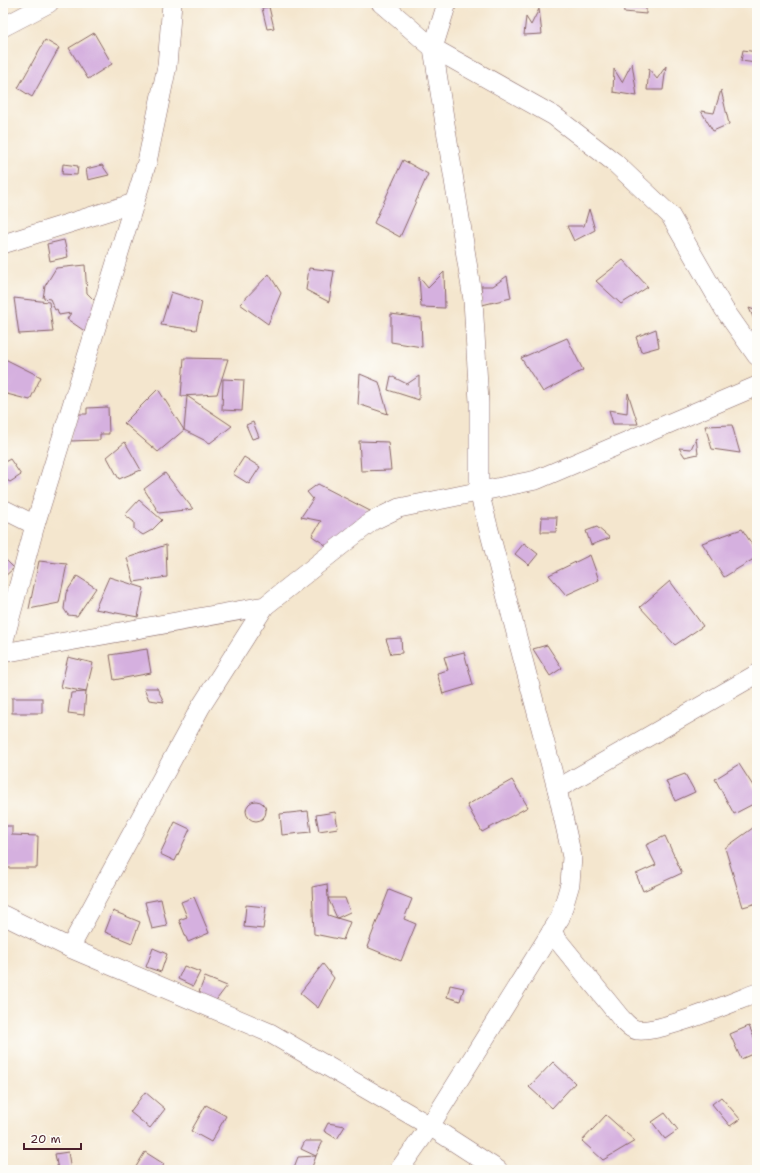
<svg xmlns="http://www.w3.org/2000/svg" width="760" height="1173" font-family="'Shantell Sans',sans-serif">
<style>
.building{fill:#d5b0df;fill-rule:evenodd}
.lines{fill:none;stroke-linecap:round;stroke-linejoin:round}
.street-casing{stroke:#866564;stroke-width:20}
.street{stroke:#fff;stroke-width:19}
</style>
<rect width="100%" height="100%" fill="#fdfcf7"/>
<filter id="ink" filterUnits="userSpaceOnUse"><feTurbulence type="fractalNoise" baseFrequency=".025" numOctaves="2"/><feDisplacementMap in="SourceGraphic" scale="8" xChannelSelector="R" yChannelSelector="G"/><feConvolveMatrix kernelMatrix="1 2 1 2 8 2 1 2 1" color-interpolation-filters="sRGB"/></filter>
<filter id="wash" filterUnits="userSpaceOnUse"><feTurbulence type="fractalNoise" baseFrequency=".012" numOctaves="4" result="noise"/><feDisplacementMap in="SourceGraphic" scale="16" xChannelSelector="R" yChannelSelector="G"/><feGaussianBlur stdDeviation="0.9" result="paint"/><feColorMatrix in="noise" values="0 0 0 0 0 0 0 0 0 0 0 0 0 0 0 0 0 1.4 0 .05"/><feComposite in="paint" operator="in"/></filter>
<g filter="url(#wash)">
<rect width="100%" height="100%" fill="#f4e6ce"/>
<g id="blocks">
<g class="building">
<polygon points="623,3 646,3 646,14 624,12"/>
<polygon points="269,7 274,28 267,29 262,8"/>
<polygon points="539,9 542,34 524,35 526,17 531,25"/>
<polygon points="94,33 112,64 88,79 69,48"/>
<polygon points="45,40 59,48 32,97 18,88"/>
<polygon points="743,50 757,52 756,63 741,61"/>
<polygon points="632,63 637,96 613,92 614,69 622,82"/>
<polygon points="666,66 663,90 647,90 649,69 657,79"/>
<polygon points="721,90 729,124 713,131 701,111 714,113"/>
<polygon points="403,160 428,174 400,237 374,223"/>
<polygon points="63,164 78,166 77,175 62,174"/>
<polygon points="102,165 109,175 88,180 86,169"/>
<polygon points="589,209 595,230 574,241 567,226 584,226"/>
<polygon points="64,240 68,257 50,261 47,244"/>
<polygon points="623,260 648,287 621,304 596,281"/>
<polygon points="85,265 87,293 97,303 86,332 67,319 71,313 59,315 57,309 55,310 50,299 43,298 45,286 56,268"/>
<polygon points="309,268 334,271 329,302 306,290"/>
<polygon points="444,272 445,308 421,307 419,277 428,288"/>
<polygon points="269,274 281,293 268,324 240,304"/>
<polygon points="507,276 511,298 482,305 481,286 493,286"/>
<polygon points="171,292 202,302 196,330 161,325"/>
<polygon points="14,298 49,302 53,332 19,334"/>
<polygon points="749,308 757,311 757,326"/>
<polygon points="391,314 421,318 422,347 391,342"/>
<polygon points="656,329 659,347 641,352 636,337"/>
<polygon points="567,338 583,370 543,392 521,358"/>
<polygon points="3,358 41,377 30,400 3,393"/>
<polygon points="184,358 228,359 217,394 181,396"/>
<polygon points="360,374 379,382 388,414 358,404"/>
<polygon points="391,376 407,384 419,376 419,400 388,390"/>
<polygon points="223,379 244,380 242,411 222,410"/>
<polygon points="158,389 184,430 187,396 232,426 210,443 184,430 158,452 124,423"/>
<polygon points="628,393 638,424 613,424 609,410 627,413"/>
<polygon points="108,407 109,434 100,434 100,440 70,441 78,414 87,414 87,408"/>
<polygon points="253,422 259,437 252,439 246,425"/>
<polygon points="732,425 740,453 712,449 705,426"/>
<polygon points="696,438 698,454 685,457 679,448 691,449"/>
<polygon points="359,441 388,442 391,470 361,471"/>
<polygon points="125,442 141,470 119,479 107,457"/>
<polygon points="244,457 260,467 249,484 233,474"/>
<polygon points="10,459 21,475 10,482 3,478 3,463"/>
<polygon points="165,473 193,509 159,513 144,489"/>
<polygon points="318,484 372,512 327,546 312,536 321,521 301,517 313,499 307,492"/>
<polygon points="139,500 162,520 152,530 143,535 134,529 134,522 125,515"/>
<polygon points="542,517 557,517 556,532 541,532"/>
<polygon points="597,527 610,538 591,545 586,531"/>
<polygon points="742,529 757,552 757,557 724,577 702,543"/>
<polygon points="524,543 538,554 529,565 515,554"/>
<polygon points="166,545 167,577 134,582 127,558"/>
<polygon points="590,555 599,580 566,595 549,575"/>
<polygon points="3,557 14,568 3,578"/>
<polygon points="39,561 67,564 59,603 29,609"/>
<polygon points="77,576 96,588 77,616 68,615 64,609 66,593"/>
<polygon points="109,577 144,588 138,617 95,609"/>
<polygon points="670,581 703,626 675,645 640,607"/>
<polygon points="401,638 402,653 391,654 386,639"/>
<polygon points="547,645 562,668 550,676 533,649"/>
<polygon points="147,649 151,673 114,680 110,655"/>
<polygon points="464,652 473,685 443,694 437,673 448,670 444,657"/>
<polygon points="68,657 93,663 86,692 61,687"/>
<polygon points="144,688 157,688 164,702 149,700"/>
<polygon points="86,692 84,715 68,713 71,693"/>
<rect x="12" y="698" width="30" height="15"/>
<polygon points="739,764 757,792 757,802 734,814 715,779"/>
<polygon points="685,774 695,792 675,801 666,781"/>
<polygon points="512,780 528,807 482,832 467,805"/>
<circle cx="256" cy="811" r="10"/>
<polygon points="308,811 311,832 282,835 280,814"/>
<polygon points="335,812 338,828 319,831 316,815"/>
<polygon points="175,822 190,829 175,861 160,854"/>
<polygon points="757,825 757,903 743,907 725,848"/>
<polygon points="3,826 12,826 12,835 38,836 37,868 3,868"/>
<polygon points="665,836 682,873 643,891 636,874 656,865 646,845"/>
<path d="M327,884L328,898H345L350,912L337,918L350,922L343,940L314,934L312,887ZM328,898L337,918L328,915Z"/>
<polygon points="389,890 412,899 404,919 416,924 401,961 367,947"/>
<polygon points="194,897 209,933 188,942 179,920 187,917 181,902"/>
<polygon points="161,899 167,926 152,929 145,902"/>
<polygon points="246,905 266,907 263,929 244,927"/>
<polygon points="113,911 140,922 132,943 105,932"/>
<polygon points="153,948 167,954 161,972 146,967"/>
<polygon points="323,964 334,978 318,1008 300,993"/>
<polygon points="184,966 200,972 193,986 178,979"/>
<polygon points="205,977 227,986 214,1003 199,992"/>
<polygon points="450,985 464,988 460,1001 447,997"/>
<polygon points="749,1026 757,1044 757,1052 741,1059 730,1034"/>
<polygon points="553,1062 575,1083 552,1108 529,1087"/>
<polygon points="145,1092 165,1109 150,1128 130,1112"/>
<polygon points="721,1097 740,1119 730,1126 712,1104"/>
<polygon points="206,1105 226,1116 211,1142 191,1131"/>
<polygon points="665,1113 678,1130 665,1139 652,1122"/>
<polygon points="606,1115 635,1141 603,1160 582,1141"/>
<polygon points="328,1123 345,1126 337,1139 324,1131"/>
<polygon points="305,1141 323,1141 316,1156 301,1149"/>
<polygon points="68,1152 71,1170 58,1170 55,1154"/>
<polygon points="145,1152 164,1164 161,1170 134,1170"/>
<polygon points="316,1156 311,1170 293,1170 298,1157"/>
</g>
</g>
</g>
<g filter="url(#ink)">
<use href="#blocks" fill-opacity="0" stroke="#866564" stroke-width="1"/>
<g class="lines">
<g class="street-casing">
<g id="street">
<polyline points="381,3 433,48 473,300 479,402 479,492 557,789 572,857 570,884 560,918 430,1126 399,1170"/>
<polyline points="447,3 433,48 554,116 614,162 670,215 724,309 757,356"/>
<polyline points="3,27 49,3"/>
<polyline points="3,244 134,203"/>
<polyline points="3,509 35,525"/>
<polyline points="3,644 35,525 147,162 167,66 172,3"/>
<polyline points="3,653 265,606 372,521 399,508 536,480 757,386"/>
<polyline points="557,789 757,674"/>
<polyline points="3,915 70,948 270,1033 430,1126 498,1170"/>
<path d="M551,932L620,1017C625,1022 630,1029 637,1030C659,1034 733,1002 757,993"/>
<polyline points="70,948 200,708 265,606"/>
</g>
</g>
<use href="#street" class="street"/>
</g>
</g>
<rect width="760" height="1173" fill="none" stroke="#fdfcf7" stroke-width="16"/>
<path d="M24 1143v6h57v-6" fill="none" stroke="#4a1f2b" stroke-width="2"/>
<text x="30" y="1143" font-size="12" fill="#4a1f2b" stroke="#fdfcf7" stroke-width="3" paint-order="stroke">20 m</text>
</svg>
